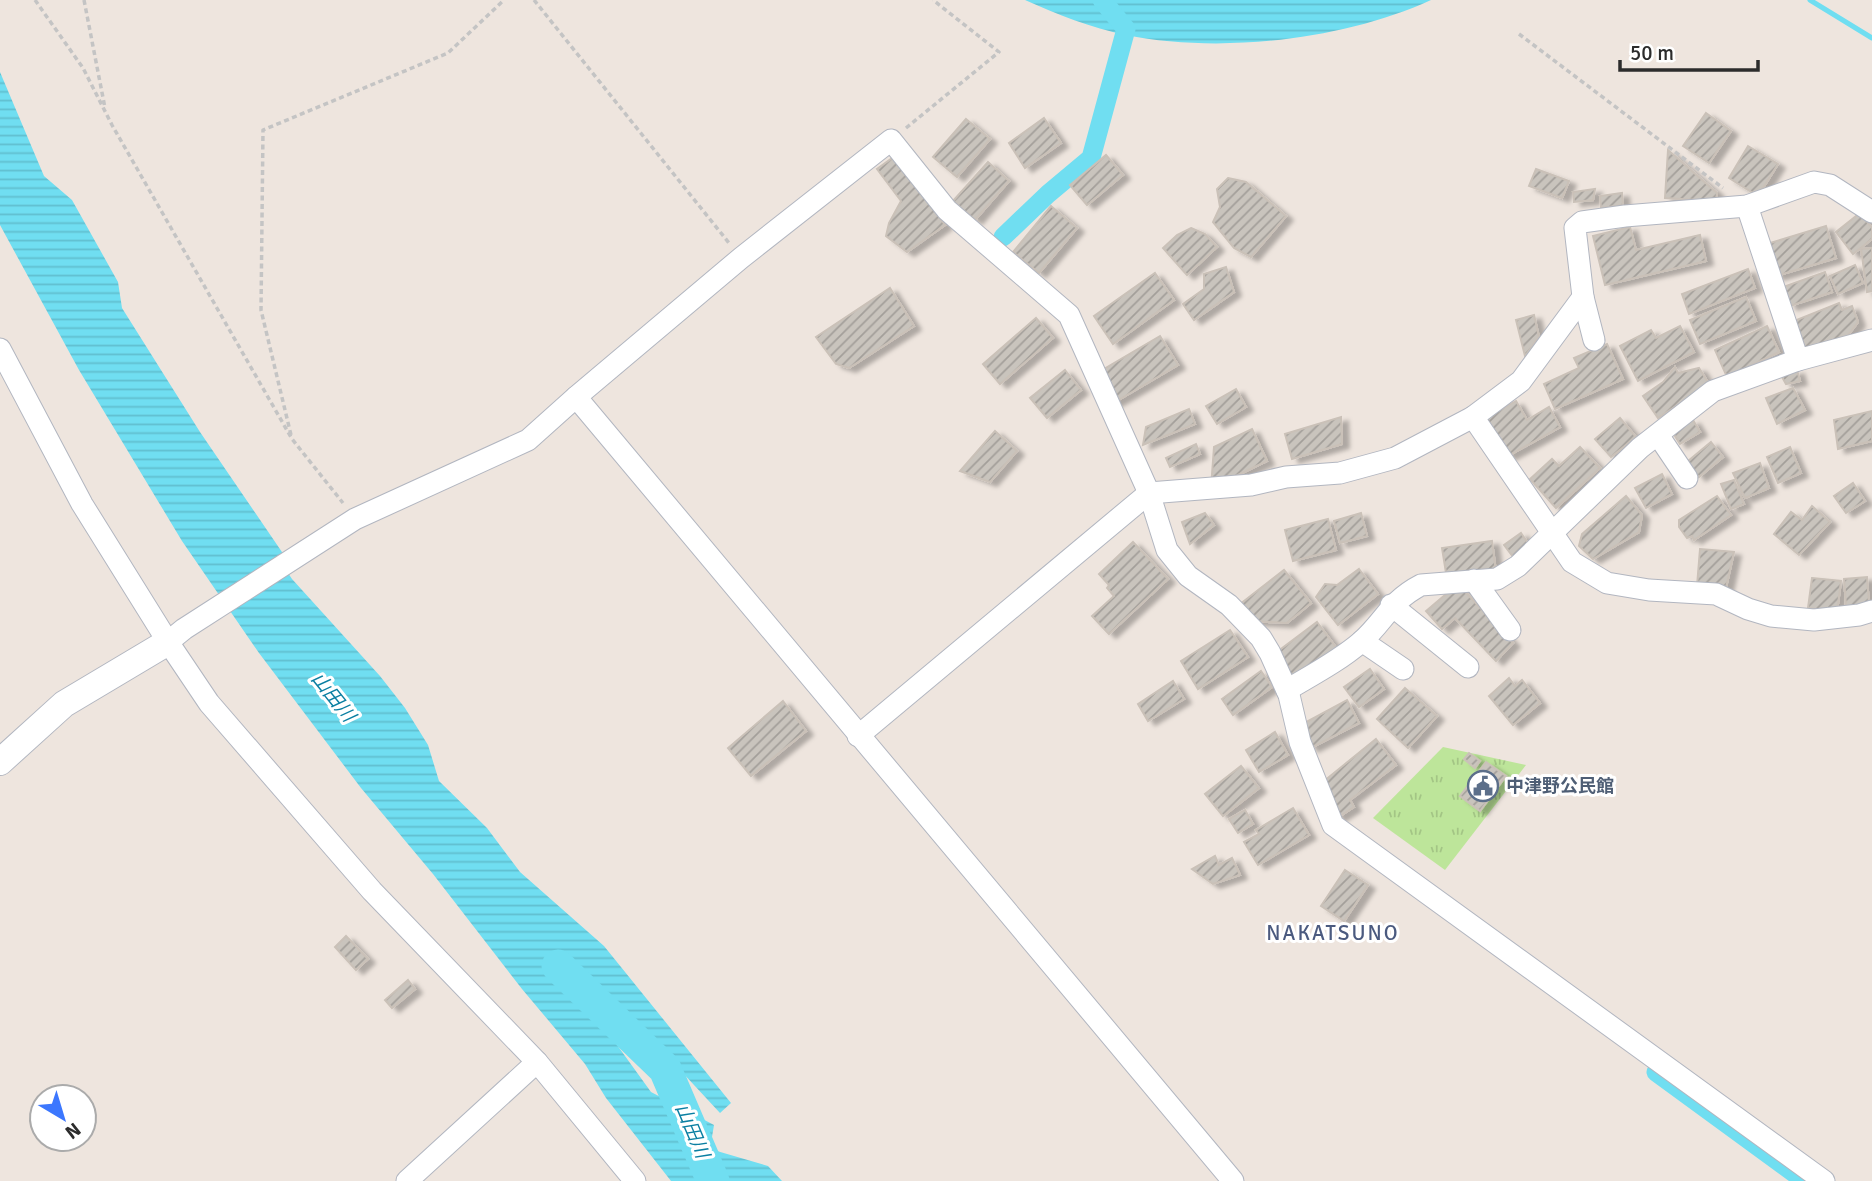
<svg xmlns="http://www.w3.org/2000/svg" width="1872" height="1181" font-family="Signika,'Noto Sans JP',sans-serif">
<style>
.park{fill:url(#park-tufts)}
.water{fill:url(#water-rules)}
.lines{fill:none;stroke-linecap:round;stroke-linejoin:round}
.stream{stroke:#70def1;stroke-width:5}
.canal{stroke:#70def1;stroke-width:19}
.river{stroke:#70def1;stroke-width:33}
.building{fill:url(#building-hatch);stroke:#cac1b8;stroke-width:2;filter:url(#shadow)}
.minor-casing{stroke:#b2b6c0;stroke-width:23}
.tertiary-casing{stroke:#b2b6c0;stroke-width:28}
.path{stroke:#c4c4c4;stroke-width:3.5;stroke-dasharray:5 3.5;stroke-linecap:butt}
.minor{stroke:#fff;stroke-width:21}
.tertiary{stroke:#fff;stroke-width:26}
.labels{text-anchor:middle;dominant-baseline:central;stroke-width:6;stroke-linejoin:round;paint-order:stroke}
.service-label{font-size:18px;font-weight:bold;fill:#4e5e75;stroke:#fff;text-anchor:start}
.water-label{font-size:19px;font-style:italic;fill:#0b7fa2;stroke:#fff}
.quarter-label{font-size:21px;letter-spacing:2px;fill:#4b5a7f;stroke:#fff}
</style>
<defs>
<pattern id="park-tufts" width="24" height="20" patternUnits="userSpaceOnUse" patternTransform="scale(1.75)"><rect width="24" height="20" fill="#bde59a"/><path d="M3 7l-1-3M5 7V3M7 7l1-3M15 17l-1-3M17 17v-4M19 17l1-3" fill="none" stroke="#a3c585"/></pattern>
<pattern id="water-rules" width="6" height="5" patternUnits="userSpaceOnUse" patternTransform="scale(1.75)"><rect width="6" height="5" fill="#70def1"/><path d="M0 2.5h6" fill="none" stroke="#61bfcf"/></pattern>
<pattern id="building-hatch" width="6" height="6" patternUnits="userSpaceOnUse" patternTransform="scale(1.75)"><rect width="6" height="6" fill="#c9c4bd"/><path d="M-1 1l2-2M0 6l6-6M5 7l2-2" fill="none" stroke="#a39f9a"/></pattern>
<filter id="shadow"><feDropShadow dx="7" dy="4" stdDeviation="2" flood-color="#0004"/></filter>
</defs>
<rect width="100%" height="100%" fill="#eee5de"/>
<polygon class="park" points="1443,747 1526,765 1445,870 1373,818"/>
<g class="water">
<path d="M1025,0H1431C1344,40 1220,54 1126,35C1091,28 1057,14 1025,0Z"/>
<polygon points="0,72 44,176 72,200 118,282 122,308 200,432 284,555 278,558 292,579 380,676 405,708 428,745 439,781 487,828 520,872 604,946 731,1103 720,1113 681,1071 605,1002 591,997 612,1038 651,1092 714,1125 710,1149 768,1166 782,1181 671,1181 606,1098 585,1064 522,989 433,874 361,788 259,653 182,541 79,370 0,225"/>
</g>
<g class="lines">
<polyline class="stream" points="1810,0 1872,38"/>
<g class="canal">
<polyline points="1003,237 1048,194 1091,158 1126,29 1102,0"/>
<polyline points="1656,1072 1805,1181"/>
</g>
<polyline class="river" points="558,966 665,1069 713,1181"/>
</g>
<g class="building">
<polygon points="1706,113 1731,131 1709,163 1683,146"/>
<polygon points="1044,118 1061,143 1025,168 1009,143"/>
<polygon points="966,119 990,139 957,177 933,157"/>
<polygon points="1748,146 1778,164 1758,196 1729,178"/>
<polygon points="1668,150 1717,193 1716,201 1665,198"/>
<polygon points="1106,155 1123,175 1087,205 1070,185"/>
<polygon points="895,156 945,225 907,252 886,236 889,223 901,201 877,169"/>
<polygon points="988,162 1009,181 975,220 953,201"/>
<polygon points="1536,169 1569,181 1562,198 1529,186"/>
<polygon points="1228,178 1246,182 1286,216 1251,257 1234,248 1213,222 1220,207 1217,189"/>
<polygon points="1595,189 1593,200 1574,202 1573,192"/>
<polygon points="1622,193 1623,205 1601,208 1600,196"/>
<polygon points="1051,206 1077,228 1039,273 1013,252"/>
<polygon points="1860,213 1872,228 1872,239 1853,254 1836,232"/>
<polygon points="1826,226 1836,258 1776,276 1767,244"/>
<polygon points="1630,227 1636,250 1700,235 1706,261 1605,285 1593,236"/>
<polygon points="1191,228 1205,234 1217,247 1187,275 1163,248 1177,235"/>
<polygon points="1872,248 1872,291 1867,292 1861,249"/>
<polygon points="1855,265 1863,283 1838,294 1830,276"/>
<polygon points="1226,267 1234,292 1194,320 1183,304 1204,289 1204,274"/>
<polygon points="1748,269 1755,288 1689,314 1682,294"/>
<polygon points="1825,272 1832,292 1790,306 1783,287"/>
<polygon points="1155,273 1174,300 1113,344 1094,316"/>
<polygon points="890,288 914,326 849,368 836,364 816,337"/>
<polygon points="1746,297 1756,321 1700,344 1690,320"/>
<polygon points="1839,303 1842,310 1852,306 1858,322 1846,338 1807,354 1794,321"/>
<polygon points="1534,315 1539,337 1525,356 1516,320"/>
<polygon points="1036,318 1053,338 1000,384 983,364"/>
<polygon points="1680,326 1694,352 1638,381 1620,346 1651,330 1656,338"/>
<polygon points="1767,326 1779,352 1727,377 1715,350"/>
<polygon points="1160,336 1178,365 1110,405 1104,369"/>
<polygon points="1607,344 1623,379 1555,409 1544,384 1579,368 1574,358"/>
<polygon points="1675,367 1678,373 1699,368 1709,384 1658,418 1643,396 1663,382"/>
<polygon points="1065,370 1081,390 1047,418 1030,398"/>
<polygon points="1797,370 1800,381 1786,384 1781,375"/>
<polygon points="1793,388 1805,410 1777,424 1766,398"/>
<polygon points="1236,389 1246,407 1217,424 1206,406"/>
<polygon points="1516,401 1527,420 1549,407 1560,427 1508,456 1486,418"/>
<polygon points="1189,409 1195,424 1143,445 1146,427"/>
<polygon points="1872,411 1872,441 1838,449 1834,420"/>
<polygon points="1341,417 1342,444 1292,459 1285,434"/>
<polygon points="1620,418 1636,437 1611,457 1595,439"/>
<polygon points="1693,420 1700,432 1680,444 1673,433"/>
<polygon points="1252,429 1267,461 1211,488 1214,447"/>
<polygon points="995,431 1017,451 990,482 960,471"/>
<polygon points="1711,442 1723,457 1699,477 1687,462"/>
<polygon points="1196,444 1200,454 1170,467 1166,458"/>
<polygon points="1580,447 1600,468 1556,508 1530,479 1552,459 1559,466"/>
<polygon points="1790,447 1801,473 1778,483 1767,457"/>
<polygon points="1760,463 1769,488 1745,498 1733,473"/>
<polygon points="1662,474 1672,494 1646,508 1635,488"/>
<polygon points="1734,480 1744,504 1731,509 1721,484"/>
<polygon points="1853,483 1865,501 1846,513 1834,496"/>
<polygon points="1626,496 1642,515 1639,532 1593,559 1579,546 1582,534"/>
<polygon points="1717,496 1731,515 1694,540 1692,536 1687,538 1679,527 1679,520"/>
<polygon points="1812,506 1830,522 1799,555 1774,534 1791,512 1802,520"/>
<polygon points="1205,513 1214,525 1190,544 1182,522"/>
<polygon points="1361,513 1367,536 1340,543 1334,521"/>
<polygon points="1328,519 1336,550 1293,561 1285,530"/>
<polygon points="1521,533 1530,546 1514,558 1504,545"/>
<polygon points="1492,541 1496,572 1447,579 1442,548"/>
<polygon points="1133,542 1168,579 1109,634 1092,616 1114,596 1107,588 1109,585 1099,574"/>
<polygon points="1700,549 1734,552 1726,588 1697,586"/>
<polygon points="1359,569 1378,594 1338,625 1316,597 1325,584 1337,585"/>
<polygon points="1284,570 1311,603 1287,623 1251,621 1239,605"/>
<polygon points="1867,577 1869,604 1846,606 1844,579"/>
<polygon points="1812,578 1841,581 1837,612 1808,608"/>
<polygon points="1458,584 1513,643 1496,661 1455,618 1442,629 1426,611"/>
<polygon points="1317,622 1338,650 1294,683 1273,655"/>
<polygon points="1230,630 1248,657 1198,689 1181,661"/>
<polygon points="1370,669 1384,689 1359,707 1344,687"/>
<polygon points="1261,671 1272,687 1233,715 1222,699"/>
<polygon points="1509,678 1515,686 1522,680 1540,703 1513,725 1489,696"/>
<polygon points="1173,681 1184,699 1148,721 1138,704"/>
<polygon points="1405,688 1437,716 1408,748 1377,719"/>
<polygon points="1347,700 1359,723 1311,748 1299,726"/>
<polygon points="783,701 806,731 751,776 728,748"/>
<polygon points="1275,732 1288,755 1259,772 1246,750"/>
<polygon points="1376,739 1396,765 1350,800 1354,807 1337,818 1324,781"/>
<polygon points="1469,753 1480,761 1475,768 1464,759"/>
<polygon points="1486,762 1506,776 1480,811 1460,796"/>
<polygon points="1241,766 1259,788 1223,816 1205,794"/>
<polygon points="1293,808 1309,835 1258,865 1244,842 1259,834 1256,830"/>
<polygon points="1245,810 1253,824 1238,833 1229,819"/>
<polygon points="1215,856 1219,865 1232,858 1240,875 1213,884 1192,869"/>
<polygon points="1345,870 1368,885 1344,921 1321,906"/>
<polygon points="346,936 368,959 356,970 335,947"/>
<polygon points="408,980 415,989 392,1008 385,1000"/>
</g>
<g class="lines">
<g class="minor-casing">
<g id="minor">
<polyline points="1747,206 1798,360 1872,340"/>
<polyline points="1872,212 1830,185 1814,182 1747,206 1625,216 1582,222 1575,228 1583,297 1521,381 1473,417 1572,562 1607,583 1649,590 1716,594 1748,609 1771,616 1814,620 1859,615 1872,611"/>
<polyline points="1583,297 1594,340"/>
<polyline points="0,349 82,504 168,642 209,703 372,891 537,1062 635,1181"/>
<polyline points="576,397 1233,1181"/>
<polyline points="1658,435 1687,478"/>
<polyline points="1474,580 1510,630"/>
<polyline points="1391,605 1468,667"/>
<polyline points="1362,641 1403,669"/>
<polyline points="168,642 184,629 355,519 528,440 576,397 741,258 891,140 947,210 1069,315 1149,493 1167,550 1188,576 1229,605 1261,638 1270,653 1289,695 1300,742 1333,825 1824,1181"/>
<path d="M1287,690C1312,675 1339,661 1361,642C1384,622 1390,601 1421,585L1497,579L1518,566L1640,448L1713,391L1798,360"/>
<polyline points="858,736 1149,493 1251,485 1286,477 1340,473 1395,458 1473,417"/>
<polyline points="407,1181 537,1062"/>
</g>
</g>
<g class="tertiary-casing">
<polyline id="tertiary" points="0,762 64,704 168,642"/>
</g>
<g class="path">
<polyline points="35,0 83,68 112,125 292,439 343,503"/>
<polyline points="84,0 105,108"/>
<polyline points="534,0 729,243"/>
<polyline points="1519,34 1723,188"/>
<polyline points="906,128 999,52 933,0"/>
<polyline points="291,435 261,310 263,130 448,53 504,0"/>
</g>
<use href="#minor" class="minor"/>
<use href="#tertiary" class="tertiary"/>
</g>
<defs>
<g id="civic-ring" transform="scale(1.575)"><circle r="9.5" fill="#fff" stroke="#5c6f8a" stroke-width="1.5"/><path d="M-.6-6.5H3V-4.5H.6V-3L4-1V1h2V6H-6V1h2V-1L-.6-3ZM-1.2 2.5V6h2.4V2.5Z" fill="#5c6f8a"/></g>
</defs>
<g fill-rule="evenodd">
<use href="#civic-ring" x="1483" y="786"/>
</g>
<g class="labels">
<g class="service-label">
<text x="1506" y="786">中津野公民館</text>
</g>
<g class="water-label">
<text transform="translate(333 697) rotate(51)">山田川</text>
<text transform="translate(692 1131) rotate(67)">山田川</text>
</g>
<g class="quarter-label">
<text x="1333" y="933">NAKATSUNO</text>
</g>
</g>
<g transform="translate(63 1118) rotate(142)"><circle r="33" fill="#ffffff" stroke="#ababab" stroke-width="2"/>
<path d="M0-5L12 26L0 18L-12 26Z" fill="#3c77fe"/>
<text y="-10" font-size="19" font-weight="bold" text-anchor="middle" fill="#2c2c2c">N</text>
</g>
<path d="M1620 60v10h138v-10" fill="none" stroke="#2c2c2c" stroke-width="3.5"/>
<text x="1630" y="60" font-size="21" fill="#2c2c2c" stroke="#ffffff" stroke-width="5" paint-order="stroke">50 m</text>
</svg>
